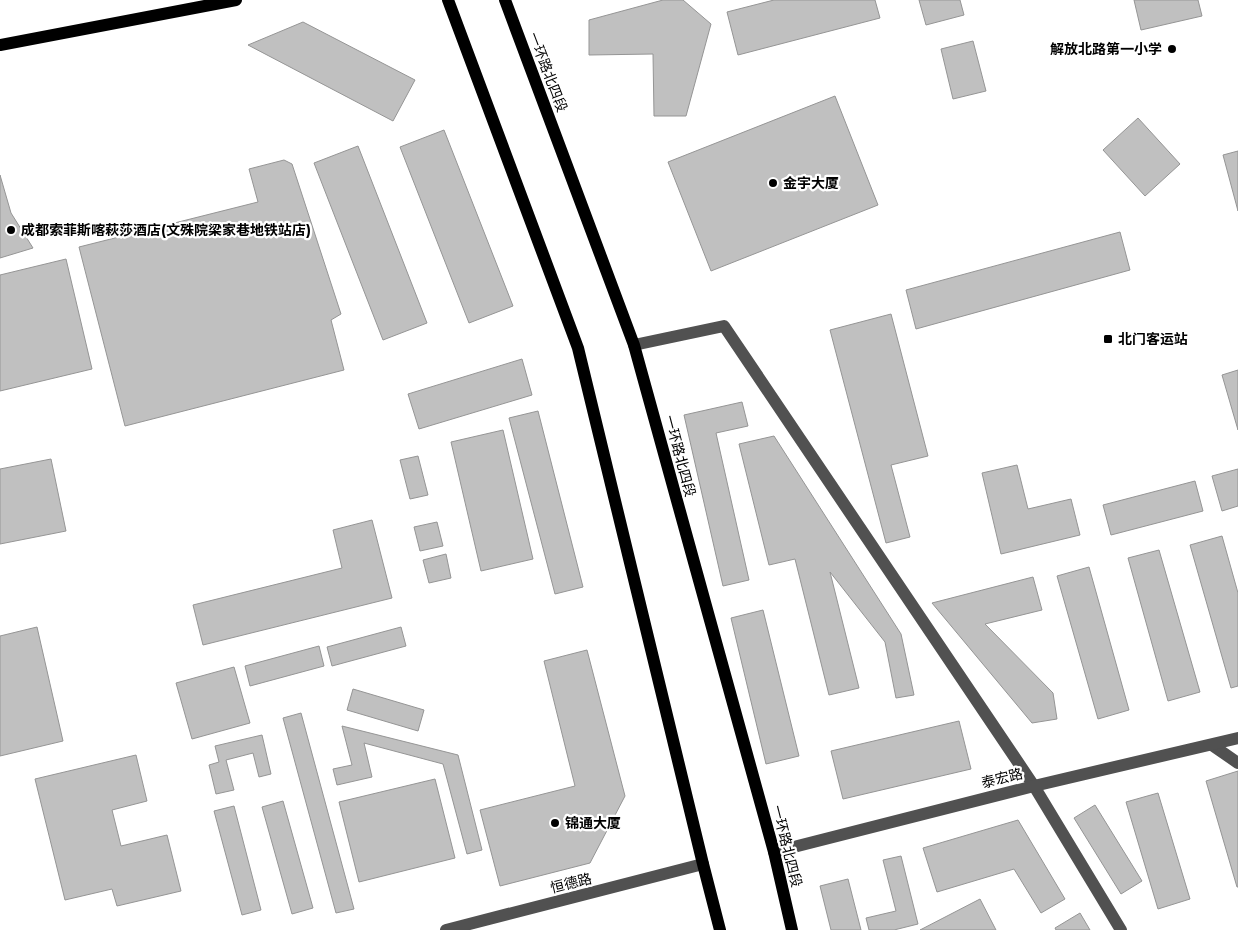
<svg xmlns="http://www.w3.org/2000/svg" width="1238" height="930" font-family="Montserrat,'Noto Sans SC',sans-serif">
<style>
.building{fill:#c0c0c0;stroke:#959595}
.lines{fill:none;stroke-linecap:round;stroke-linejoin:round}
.minor{stroke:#515151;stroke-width:12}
.major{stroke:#000;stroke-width:12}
.poi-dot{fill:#000;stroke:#fff;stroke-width:2}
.labels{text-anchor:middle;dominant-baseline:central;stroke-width:4.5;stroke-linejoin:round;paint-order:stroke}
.poi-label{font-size:14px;font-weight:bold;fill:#000;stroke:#fff;text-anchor:start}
.street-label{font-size:14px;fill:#000;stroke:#fff}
</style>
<rect width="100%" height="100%" fill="#fff"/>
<g class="building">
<polygon points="663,0 683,0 711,24 686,116 654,116 653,54 589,55 589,20"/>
<polygon points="774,0 875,0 880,18 738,55 727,12"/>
<polygon points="919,0 960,0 964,15 926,25"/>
<polygon points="1134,0 1198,0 1202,16 1141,30"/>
<polygon points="303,22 415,80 393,121 248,45"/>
<polygon points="973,41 986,91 953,99 941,49"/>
<polygon points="835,96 878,205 711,271 668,162"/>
<polygon points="1138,118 1180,164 1145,196 1103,150"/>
<polygon points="444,130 513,306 469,323 400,147"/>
<polygon points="358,146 427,323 383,340 314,163"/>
<polygon points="1238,151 1238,211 1223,155"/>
<polygon points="284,160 292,164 341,314 331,320 344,370 125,426 79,247 258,202 249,169"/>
<polygon points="0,175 11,213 33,248 0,258"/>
<polygon points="1120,232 1130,270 916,329 906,290"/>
<polygon points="66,259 92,369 0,391 0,275"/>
<polygon points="891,314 928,456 891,465 910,537 886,543 830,330"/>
<polygon points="522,359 532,395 419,429 408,394"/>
<polygon points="1238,370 1238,430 1222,375"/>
<polygon points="742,402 748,426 716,433 749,580 723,586 684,415"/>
<polygon points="538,411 583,587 555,594 509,418"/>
<polygon points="503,430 533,559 481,571 451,442"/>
<polygon points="774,436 901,634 914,695 896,698 885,642 830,572 859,688 829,695 795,559 769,565 739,444"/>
<polygon points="418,456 428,495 410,499 400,460"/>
<polygon points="51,459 66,531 0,544 0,469"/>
<polygon points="1017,465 1028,509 1071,499 1080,535 1001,554 982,473"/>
<polygon points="1238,469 1238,506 1222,511 1212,476"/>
<polygon points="1195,481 1203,511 1111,535 1103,505"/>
<polygon points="372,520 392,598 203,645 193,605 342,568 333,530"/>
<polygon points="437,522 443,546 420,551 414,527"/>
<polygon points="1222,536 1238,593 1238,686 1231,688 1190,545"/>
<polygon points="1159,550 1200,692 1168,701 1128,558"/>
<polygon points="446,554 451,578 429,583 423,560"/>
<polygon points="1089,567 1129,710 1098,719 1057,576"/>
<polygon points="1033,577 1042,610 985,624 1053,693 1057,719 1032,723 932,603"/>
<polygon points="763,610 799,756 766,764 731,618"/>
<polygon points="37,627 63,741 0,756 0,636"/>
<polygon points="401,627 406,646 332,666 327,647"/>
<polygon points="319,646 324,666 250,686 245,666"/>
<polygon points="587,650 625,796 590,863 500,886 480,810 575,786 544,661"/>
<polygon points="234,667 250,723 192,739 176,683"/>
<polygon points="353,689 424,710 418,731 347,710"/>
<polygon points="301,713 354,909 336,913 283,718"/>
<polygon points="959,721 971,769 843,799 831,751"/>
<polygon points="342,726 458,755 482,850 467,854 443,764 364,743 372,777 337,785 333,769 352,765"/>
<polygon points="262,735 271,774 259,777 253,753 226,760 234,790 216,794 209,765 219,762 215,746"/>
<polygon points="136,755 147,801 112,810 121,846 167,835 181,891 117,906 112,889 65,900 35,779"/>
<polygon points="1238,771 1238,887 1237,887 1206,781"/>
<polygon points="435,779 455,858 359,882 339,802"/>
<polygon points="1158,793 1190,899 1158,909 1126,802"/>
<polygon points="283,801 313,908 292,914 262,807"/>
<polygon points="1095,805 1142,881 1121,894 1074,818"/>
<polygon points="234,806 261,910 242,915 214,811"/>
<polygon points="1018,820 1065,899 1041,913 1014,869 937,892 923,848"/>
<polygon points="901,856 918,924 894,930 869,930 866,918 896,911 883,860"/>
<polygon points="848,879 861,930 831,930 820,886"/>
<polygon points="980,899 996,930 920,930"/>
<polygon points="1080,913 1090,930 1056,930 1055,928"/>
</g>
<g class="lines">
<g class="minor">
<polyline points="634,345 724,326 1034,786 1121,930"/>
<polyline points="1212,745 1238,763"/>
<polyline points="774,852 1034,786 1238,738"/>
<polyline points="446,930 703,864"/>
</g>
<g class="major">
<polyline points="448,0 578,348 703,864 720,930"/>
<polyline points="505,0 634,345 774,852 792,930"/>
<polyline points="0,45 236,0"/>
</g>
</g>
<g class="poi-dot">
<circle cx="1172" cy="49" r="5"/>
<circle cx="773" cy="183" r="5"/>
<circle cx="11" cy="230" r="5"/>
<rect x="1103" y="334" width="10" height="10" rx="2.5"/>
<circle cx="555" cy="823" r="5"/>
</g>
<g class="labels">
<g class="poi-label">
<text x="1162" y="49" text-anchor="end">解放北路第一小学</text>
<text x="783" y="183">金宇大厦</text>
<text x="21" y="230">成都索菲斯喀萩莎酒店(文殊院梁家巷地铁站店)</text>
<text x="1118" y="339">北门客运站</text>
<text x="565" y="823">锦通大厦</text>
</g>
<g class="street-label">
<text transform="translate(548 72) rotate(69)">一环路北四段</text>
<text transform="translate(680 456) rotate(75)">一环路北四段</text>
<text transform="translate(1002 778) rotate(-14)">泰宏路</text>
<text transform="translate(787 846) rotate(76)">一环路北四段</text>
<text transform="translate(571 883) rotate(-14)">恒德路</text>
</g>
</g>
</svg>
